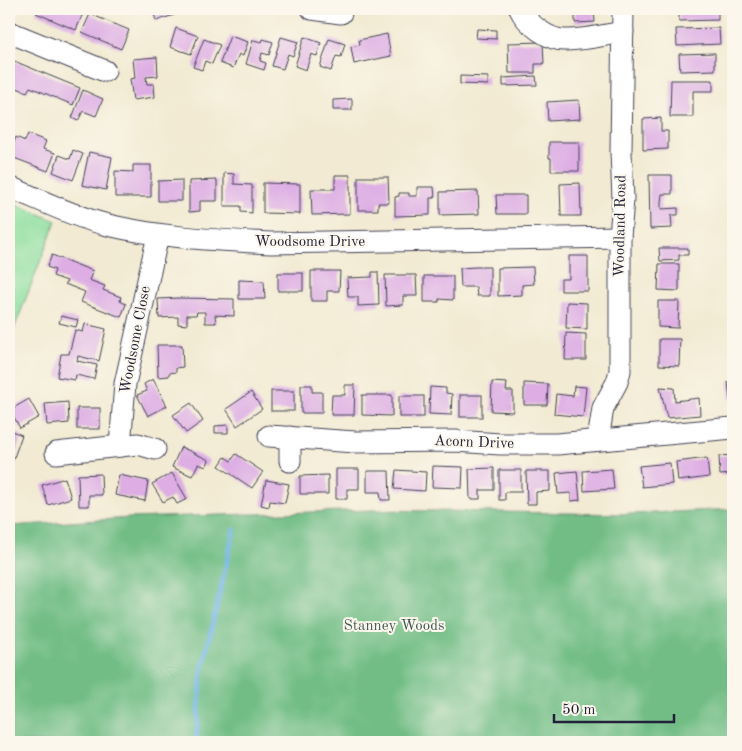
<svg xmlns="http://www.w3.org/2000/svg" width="742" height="751" font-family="'Old Standard TT',serif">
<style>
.green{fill:#8cde9e;stroke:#57806c}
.forest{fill:#71bd85;stroke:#4a7060}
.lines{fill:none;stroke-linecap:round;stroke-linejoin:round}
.stream{stroke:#6cb2e2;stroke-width:5}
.building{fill:#ddade4}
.minor-casing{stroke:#414052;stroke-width:23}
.minor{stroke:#fff;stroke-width:21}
.labels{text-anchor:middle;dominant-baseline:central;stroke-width:4;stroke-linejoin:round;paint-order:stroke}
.street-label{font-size:15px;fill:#22223b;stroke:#fbf7ec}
.park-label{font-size:15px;fill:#425a59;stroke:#fbf7ec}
</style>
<rect width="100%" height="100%" fill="#fbf7ec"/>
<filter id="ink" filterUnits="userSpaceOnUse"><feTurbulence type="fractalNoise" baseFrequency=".02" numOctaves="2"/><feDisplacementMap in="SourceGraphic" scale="10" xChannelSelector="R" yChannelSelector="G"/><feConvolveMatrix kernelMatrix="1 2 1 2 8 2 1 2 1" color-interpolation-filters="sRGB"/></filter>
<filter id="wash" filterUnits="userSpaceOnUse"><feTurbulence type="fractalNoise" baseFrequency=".0096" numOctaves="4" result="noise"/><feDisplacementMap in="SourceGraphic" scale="20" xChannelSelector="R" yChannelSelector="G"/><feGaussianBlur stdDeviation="1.12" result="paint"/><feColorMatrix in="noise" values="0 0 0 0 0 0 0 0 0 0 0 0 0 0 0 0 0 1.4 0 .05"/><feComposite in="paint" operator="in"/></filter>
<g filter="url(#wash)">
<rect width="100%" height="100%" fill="#f2ead2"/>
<polygon class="green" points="9,201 56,221 9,342"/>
<polygon class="forest" points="733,509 733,742 9,742 9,526 130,518 373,510 631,514"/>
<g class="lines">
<polyline class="stream" points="196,742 202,670 234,530"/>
</g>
<g id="blocks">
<g class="building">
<polygon points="38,9 77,9 84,11 76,30 36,13"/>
<polygon points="145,9 175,9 177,14 156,21 153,10 146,12"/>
<polygon points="575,9 594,9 595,22 575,23"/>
<polygon points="679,9 718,9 718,20 679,21"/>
<polygon points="90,14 129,30 121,49 82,32"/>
<polygon points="176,28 198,36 191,54 170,47"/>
<polygon points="719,28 720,44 677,46 676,29"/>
<polygon points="477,29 496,30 496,39 476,38"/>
<polygon points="387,34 391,56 354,64 351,47 360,45 359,40"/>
<polygon points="230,36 248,42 243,56 239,54 233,68 220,63"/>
<polygon points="281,37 298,42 293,56 288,54 283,69 272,66"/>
<polygon points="304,37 321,43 317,56 311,54 306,70 295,66"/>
<polygon points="204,39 220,45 212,64 205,61 202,70 193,67"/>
<polygon points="263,39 273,42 269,55 262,53 260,61 266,63 264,70 246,64 253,40 262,42"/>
<polygon points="329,39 345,44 341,57 336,56 331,71 320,67"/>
<polygon points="543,42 544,64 535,64 535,73 509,73 508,43"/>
<polygon points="715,53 715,70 680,71 679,54"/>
<polygon points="157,57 158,76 146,77 147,84 154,84 155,97 133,100 130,79 135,78 133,59"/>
<polygon points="9,59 80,88 73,105 30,87 27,92 9,85"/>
<polygon points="460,76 488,77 488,85 460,84"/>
<polygon points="536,76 537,85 503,86 503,78"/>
<polygon points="671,80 713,80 713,91 693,91 693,117 670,117"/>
<polygon points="83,90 103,99 96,116 83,111 78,121 72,118"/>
<polygon points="352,99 352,110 333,110 333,100"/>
<polygon points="579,100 580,119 548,121 547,102"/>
<polygon points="661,118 661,131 668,131 668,149 643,150 643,119"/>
<polygon points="28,134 46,141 43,149 55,153 48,171 9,156 16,137 25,141"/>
<polygon points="549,142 579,142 579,171 551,171 551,158 549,158"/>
<polygon points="73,150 83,154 73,180 53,172 59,155 70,159"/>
<polygon points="89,152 112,157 106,190 82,185"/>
<polygon points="133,165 151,165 151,197 115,197 115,171 133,172"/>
<polygon points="224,173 234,174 234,184 252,185 252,213 241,212 241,206 224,206"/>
<polygon points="335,175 350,175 350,214 312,215 311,189 335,189"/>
<polygon points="649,175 672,175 672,194 662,194 661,202 661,209 678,208 678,215 671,215 672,228 650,229"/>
<polygon points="358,177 388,177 389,203 378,203 378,210 358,210"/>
<polygon points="182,180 182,201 158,201 158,181"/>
<polygon points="217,180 217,201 200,201 200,211 189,212 189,181"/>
<polygon points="263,183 300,184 300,214 263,213"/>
<polygon points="580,183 581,216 561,216 560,184"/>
<polygon points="417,187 434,187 435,198 430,198 430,215 395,216 395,197 399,196 399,193 409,193 409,196 417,196"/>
<polygon points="478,191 479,214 440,215 440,192"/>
<polygon points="496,195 526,195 526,214 497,214"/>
<polygon points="659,248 688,248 688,255 679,255 679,260 660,261"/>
<polygon points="52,255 93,271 89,280 105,286 103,290 121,297 120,301 126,304 121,317 81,302 85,292 65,284 67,281 53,276 55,270 47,267"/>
<polygon points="569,256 588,256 588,291 561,291 561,279 569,279"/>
<polygon points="659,264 679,264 679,291 658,290"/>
<polygon points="476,267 490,267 490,296 477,296 476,287 461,287 460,268"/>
<polygon points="533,267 534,284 522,285 522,295 498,296 498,268"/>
<polygon points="311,271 340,271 339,291 327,291 327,301 311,301"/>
<polygon points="372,272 378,272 379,305 358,306 358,297 348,297 347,278 372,277"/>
<rect x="278" y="273" width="25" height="18"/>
<polygon points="385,275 416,275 417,296 403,296 403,305 386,306"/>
<polygon points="424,276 453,276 453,300 439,299 439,302 424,302"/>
<polygon points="239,280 264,281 265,299 239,299"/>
<polygon points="179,298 234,299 234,316 215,315 216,323 205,323 205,312 197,312 196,315 187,315 187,325 178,324 178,317 159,318 158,299"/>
<polygon points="658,301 679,301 678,328 658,327"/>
<polygon points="567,302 587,303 587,329 566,328"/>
<polygon points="61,316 78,320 76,327 59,323"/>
<polygon points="85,324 106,329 99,361 78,356 77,361 97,365 94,379 76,375 75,380 57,377 61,354 69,354 75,330 83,332"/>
<polygon points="566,333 586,334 586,360 565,360"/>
<polygon points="659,339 680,339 679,366 659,365"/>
<polygon points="157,345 182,345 183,367 176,368 176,372 169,373 169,376 158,377"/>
<polygon points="153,379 167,406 148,416 137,395 147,391 144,384"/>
<polygon points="492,382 507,383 506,391 513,391 513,412 491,411"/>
<polygon points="728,382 733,382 733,399 730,399"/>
<polygon points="524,383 548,384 547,405 524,405"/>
<polygon points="301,385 312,385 312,392 322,392 322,413 301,413"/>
<polygon points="345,385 355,385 354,415 331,415 332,395 345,395"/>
<polygon points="574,386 586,387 583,417 554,414 556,394 573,396"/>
<polygon points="430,387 446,388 446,393 452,394 451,415 429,414"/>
<polygon points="660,387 674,388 675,401 699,398 700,415 667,418"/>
<rect x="271" y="391" width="23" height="20"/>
<polygon points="251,392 262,409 237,426 226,409"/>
<polygon points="362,395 392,395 392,416 362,415"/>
<rect x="460" y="395" width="22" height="22"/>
<rect x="399" y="396" width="25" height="21"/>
<polygon points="29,399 39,417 20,428 10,410"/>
<polygon points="68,402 69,423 47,425 45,404"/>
<polygon points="191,403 203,421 186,433 173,415"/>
<rect x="77" y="408" width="23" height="21"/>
<polygon points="228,425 228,433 215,433 215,426"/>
<polygon points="9,430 22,435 12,463 9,462"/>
<polygon points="181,447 209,460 206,467 198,464 192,476 172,467"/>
<polygon points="236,454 263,472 252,488 219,466 225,457 231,461"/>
<polygon points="733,455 733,474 720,475 719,456"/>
<polygon points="707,458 709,477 678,481 676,462"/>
<polygon points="670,463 672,484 642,487 639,466"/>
<polygon points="433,466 463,467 462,488 432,487"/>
<polygon points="494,468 494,490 480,490 480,499 470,499 469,469"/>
<polygon points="336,469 359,469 359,489 347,489 347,499 336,499"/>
<polygon points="612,469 614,489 584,491 583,471"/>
<polygon points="396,470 426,472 425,491 394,489"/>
<polygon points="499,470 521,470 521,492 505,492 505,500 499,500"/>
<polygon points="367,471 389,471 390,500 381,500 380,492 367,492"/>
<polygon points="526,471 550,471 550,491 536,492 536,504 527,504"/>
<polygon points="577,471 580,500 571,501 571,493 558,494 556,473"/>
<polygon points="172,473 187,499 177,504 173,497 163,502 152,484"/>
<polygon points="101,474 102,495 89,495 89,506 79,506 78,475"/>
<polygon points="119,475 148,481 145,501 115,495"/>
<polygon points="328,475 328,494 300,494 300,476"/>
<polygon points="65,478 71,498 48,505 42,485"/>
<polygon points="266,480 289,484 285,503 270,501 269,507 261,505"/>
</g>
</g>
</g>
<g filter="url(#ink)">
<use href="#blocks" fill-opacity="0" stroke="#414052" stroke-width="1"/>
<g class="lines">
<g class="minor-casing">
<g id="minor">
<polyline points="312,9 341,13"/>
<path d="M520,9C526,23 549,41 566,40C585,40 605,35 623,32"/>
<polyline points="9,32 105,71"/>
<path d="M9,187C41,200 74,217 108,225C162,238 217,240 271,243L620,237"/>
<polyline points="269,436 355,442 455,441 500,444 557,444 733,428"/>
<polyline points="598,440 603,408 617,382 620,371 620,237 623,199 621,152 623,9"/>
<polyline points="155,449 138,444 120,446 125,384 158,235"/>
<polyline points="56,453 120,446"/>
<polyline points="290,461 290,437"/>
</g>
</g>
<use href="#minor" class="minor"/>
</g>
</g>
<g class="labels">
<g class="street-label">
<text transform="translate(621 226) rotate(-89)">Woodland Road</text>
<text x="310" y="242">Woodsome Drive</text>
<text transform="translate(136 340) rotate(-79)">Woodsome Close</text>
<text transform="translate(474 443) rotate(2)">Acorn Drive</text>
</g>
<g class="park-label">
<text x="394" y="626">Stanney Woods</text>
</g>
</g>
<rect width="742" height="751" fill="none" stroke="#fbf7ec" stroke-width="30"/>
<path d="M554 714v8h120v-8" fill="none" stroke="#22223b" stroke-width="2.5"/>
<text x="562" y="714" font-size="15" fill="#22223b" stroke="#fbf7ec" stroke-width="4" paint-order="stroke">50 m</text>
</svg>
